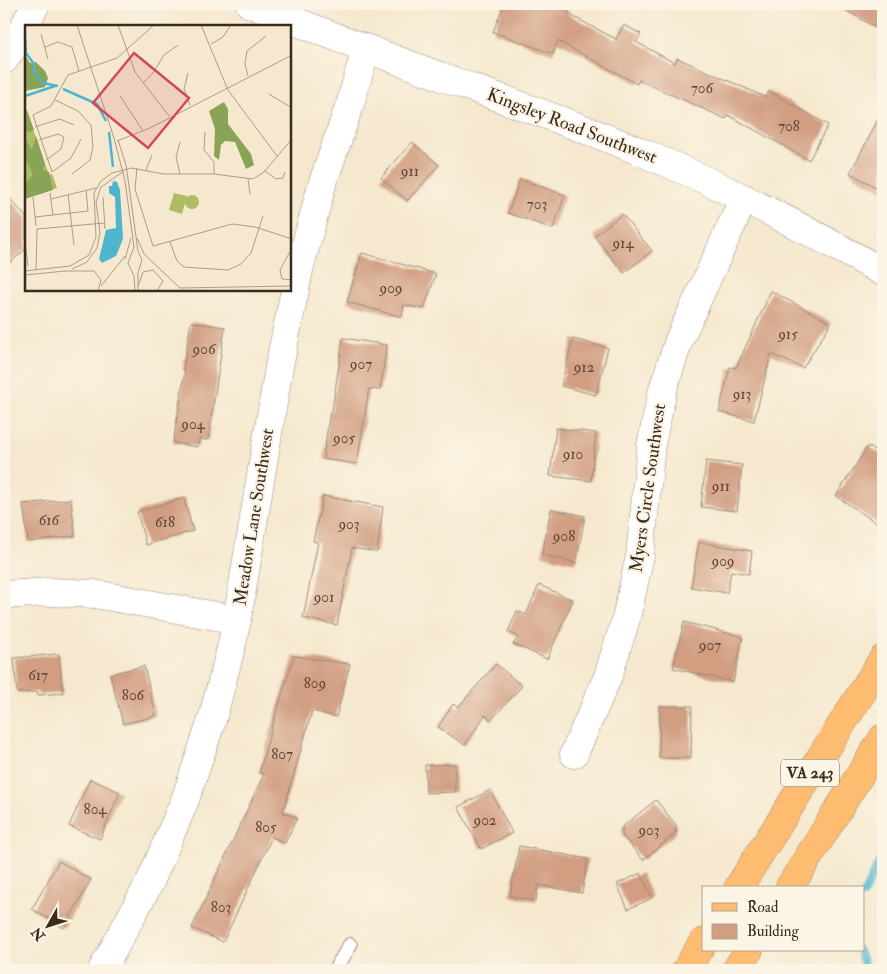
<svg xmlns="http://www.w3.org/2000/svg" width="887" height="974" font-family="'IM FELL Double Pica',serif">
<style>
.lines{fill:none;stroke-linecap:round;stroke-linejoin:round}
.stream{stroke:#4fb4ce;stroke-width:8}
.building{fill:#d19e82}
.service-casing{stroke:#988976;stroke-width:16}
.minor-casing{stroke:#988976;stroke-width:29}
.tertiary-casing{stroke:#988976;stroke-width:29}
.primary-casing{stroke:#988976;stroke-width:29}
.service{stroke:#fff;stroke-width:14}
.minor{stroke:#fff;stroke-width:28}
.tertiary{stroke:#fff;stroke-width:28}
.primary{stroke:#febc70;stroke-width:28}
.labels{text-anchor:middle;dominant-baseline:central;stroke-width:4.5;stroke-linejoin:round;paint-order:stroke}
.number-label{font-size:15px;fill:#604737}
.shield{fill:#fcf5e5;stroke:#75675a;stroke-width:1}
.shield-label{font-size:16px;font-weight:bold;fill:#3b2a1e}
.street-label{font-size:18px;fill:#3b2a1e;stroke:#fcf5e5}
.inset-river{fill:none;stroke:#4fb4ce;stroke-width:2.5}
.inset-road{fill:none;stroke:#ab9c88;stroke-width:1}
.view{fill:#d1495b;fill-opacity:0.15;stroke:#d1495b;stroke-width:2.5}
.inset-edge{fill:none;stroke:#3b2a1e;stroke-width:2.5}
</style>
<rect width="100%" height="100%" fill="#fcf5e5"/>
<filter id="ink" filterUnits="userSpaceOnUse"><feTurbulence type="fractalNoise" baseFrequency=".02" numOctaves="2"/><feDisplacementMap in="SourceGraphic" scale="10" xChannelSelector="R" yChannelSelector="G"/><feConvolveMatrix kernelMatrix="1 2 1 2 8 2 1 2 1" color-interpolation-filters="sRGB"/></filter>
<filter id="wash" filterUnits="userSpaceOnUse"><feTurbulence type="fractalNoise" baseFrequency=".0096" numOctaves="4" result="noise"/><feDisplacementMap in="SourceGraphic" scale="20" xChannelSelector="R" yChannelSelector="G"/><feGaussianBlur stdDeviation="1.12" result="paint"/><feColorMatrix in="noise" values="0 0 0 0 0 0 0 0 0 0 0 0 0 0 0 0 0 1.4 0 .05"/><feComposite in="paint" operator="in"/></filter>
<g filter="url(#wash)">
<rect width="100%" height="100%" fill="#f5e8ce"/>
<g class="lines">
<g class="stream">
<polyline points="863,895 883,854"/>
<polyline points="859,950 866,970"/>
</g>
</g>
<g id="blocks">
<g class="building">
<polygon points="504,4 550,4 569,11 568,14 616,39 624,25 641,34 636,42 675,63 677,58 765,97 769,91 828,125 809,160 728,115 726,119 639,80 637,84 558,41 553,54 493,32"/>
<polygon points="835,4 883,4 883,32"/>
<polygon points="883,111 883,191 850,173"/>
<polygon points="412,142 439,165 407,201 381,178"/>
<polygon points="520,179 565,195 553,229 508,213"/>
<polygon points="4,192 26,217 26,249 4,268"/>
<polygon points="622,214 652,251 624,273 594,236"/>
<polygon points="362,253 436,274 424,309 404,305 402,317 347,302"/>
<polygon points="771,291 831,323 803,368 771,354 754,421 719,412 730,367 736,368"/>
<polygon points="191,322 225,327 208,440 199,439 198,447 173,443 185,371 183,370"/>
<polygon points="343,338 387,345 380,390 369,389 357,464 323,459 330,411 332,411"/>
<polygon points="573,339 608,348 596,395 561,386"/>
<polygon points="556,428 596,433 591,481 550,476"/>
<polygon points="868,446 883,456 883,527 836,496"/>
<polygon points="706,461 742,465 737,511 701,507"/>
<polygon points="323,496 383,507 377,552 352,548 337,625 303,618 318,542 313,541"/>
<polygon points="184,498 193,531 146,545 137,512"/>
<polygon points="71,499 75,536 28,542 23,504"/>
<polygon points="551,509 585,516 576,563 542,555"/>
<polygon points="699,542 752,551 749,574 731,571 727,593 691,587"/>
<polygon points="539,585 573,600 547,659 513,644 519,637 508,632 517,611 526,615"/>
<polygon points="684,622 743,637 733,682 673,668"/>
<polygon points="59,654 63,693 38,695 38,692 17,693 14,658"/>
<polygon points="294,656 350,664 336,717 312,711 283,812 297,818 285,843 272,837 223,942 192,928 264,774 259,773 272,726"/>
<polygon points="496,664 522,686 491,720 485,715 465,745 438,727 453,704 458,707"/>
<polygon points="144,666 156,716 123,724 110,674"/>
<polygon points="660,706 692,706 691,758 659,758"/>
<polygon points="455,764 455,792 426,793 425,765"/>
<polygon points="90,779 120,792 100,839 69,826"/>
<polygon points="490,790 512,833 481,849 458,807"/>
<polygon points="656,800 676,825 676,833 643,860 622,835 622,827"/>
<polygon points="519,846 588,859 582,893 538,885 536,901 510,896"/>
<polygon points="59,861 91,880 64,928 32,909"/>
<polygon points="641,873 652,898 628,909 617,884"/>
</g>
</g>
</g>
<g filter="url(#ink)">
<use href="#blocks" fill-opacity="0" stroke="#988976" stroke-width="1"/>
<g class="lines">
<g class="service-casing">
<polyline id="service" points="335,970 350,945"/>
</g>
<g class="minor-casing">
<g id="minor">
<polyline points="4,60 13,47 36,4"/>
<polyline points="4,595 49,592 95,594 237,620"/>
<polyline points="574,754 608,676 626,619 640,556 651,445 663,389 679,340 744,198"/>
<polyline points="102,970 151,880 185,800 212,720 231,648 237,620 279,367 300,266 322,185 351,101 366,49"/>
</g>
</g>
<g class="tertiary-casing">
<path id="tertiary" d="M250,4C315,29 380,54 445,78C514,103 585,128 653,157C732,190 808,230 883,272"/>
</g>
<g class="primary-casing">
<g id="primary">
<polyline points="738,888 883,659"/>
<polyline points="789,888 883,738"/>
<polyline points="686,970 703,942"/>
<polyline points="736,970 749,950"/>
</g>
</g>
<use href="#service" class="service"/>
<use href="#minor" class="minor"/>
<use href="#tertiary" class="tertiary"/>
<use href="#primary" class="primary"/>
</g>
</g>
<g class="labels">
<g class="number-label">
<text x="702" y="88">706</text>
<text x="789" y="126">708</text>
<text x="410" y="171">911</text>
<text x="537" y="204">703</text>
<text x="623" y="243">914</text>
<text x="391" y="288">909</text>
<text x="788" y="334">915</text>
<text x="204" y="349">906</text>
<text x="361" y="364">907</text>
<text x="584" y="367">912</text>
<text x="742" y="394">913</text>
<text x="193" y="424">904</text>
<text x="344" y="438">905</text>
<text x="573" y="454">910</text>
<text x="721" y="486">911</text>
<text x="49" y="520">616</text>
<text x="165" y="522">618</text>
<text x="349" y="524">903</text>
<text x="564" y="536">908</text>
<text x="723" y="561">909</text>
<text x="324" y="597">901</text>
<text x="710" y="645">907</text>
<text x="38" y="675">617</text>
<text x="315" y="683">809</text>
<text x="133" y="695">806</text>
<text x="282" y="754">807</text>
<text x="95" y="809">804</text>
<text x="485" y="820">902</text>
<text x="266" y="827">805</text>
<text x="649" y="830">903</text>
<text x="221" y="907">803</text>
</g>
<rect class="shield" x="781" y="759.5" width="58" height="27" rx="4"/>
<g class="shield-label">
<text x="810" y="773">VA 243</text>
</g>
<g class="street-label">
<text transform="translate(572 126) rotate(21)">Kingsley Road Southwest</text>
<text transform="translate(648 488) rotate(-82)">Myers Circle Southwest</text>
<text transform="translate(254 517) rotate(-81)">Meadow Lane Southwest</text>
</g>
</g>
<g transform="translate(25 25)">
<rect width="266" height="266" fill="#f5e8ce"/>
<path d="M0,81L24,150L27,149L32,163L0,173ZM149,168L162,171L157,189L144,185ZM160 177a7 7 0 1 1 14 0a7 7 0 1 1-14 0Z" fill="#adbd61"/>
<path d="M0,30L5,38L11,37L20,46L23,53L20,62L0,66ZM199,77L203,84V99L226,129L229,140L221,144L210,117L200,116L196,120L194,135L189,131L190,104L184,86ZM2,85L9,105L5,107L0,106ZM11,111L20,139L18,145L24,147L28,165L0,174V158L8,150L1,134L0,113L7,125Z" fill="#8aa457"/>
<path d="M88,156L92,157L95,165L98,214L91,231L77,238L74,234L81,205L91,203L90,172L84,168V161H87Z" fill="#4fb4ce"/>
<path class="inset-river" d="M0,12L1,28L9,39L10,48L18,58L33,61M38,64L72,79L81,96M0,71L30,61M84,107L88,142"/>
<path class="inset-road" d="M52,0L89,113L100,156L109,222L103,238L109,251L110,266M93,0L110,47L144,91M176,0L203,65L252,131M16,9L23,34M186,19L198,12L206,0M20,22L33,17L47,22L54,46M163,48L159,64L165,80M223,51L220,39L222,26L241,11M118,58L128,48L139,30L153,20M244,69L267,83M95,71L118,106M30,75L53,86L66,100L68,122L65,135L47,149M10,102L35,94L49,100M180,107L179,125L189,137V149M56,114L46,133L27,147L8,90L26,81L43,50L92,33L129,0M14,115L33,109L39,112L36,124L21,135M93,115L101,140L113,226L117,235L113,248V266M92,116L125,103L267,30M112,143L110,164L128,221L207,199L230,202L267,214M121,145L127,130M240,146L251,154L258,153L260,147M155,149L151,132L155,117M223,154L225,169M25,168L28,190M43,169L49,220M8,172L11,201M78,172L80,204M26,174L71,163M10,192L63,186L61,165M112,213L119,229L155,263L267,261M145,217L152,236L159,242L203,245L216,239L226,228L238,191M0,218L3,241M267,223L255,245L257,254L267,255M100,234L106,213M47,244L62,237L72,223L75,208L71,177L76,162L99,146M11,245L12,204L79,198M0,246L45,241L64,230L71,212L69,168L76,156L87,148L106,143L139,149H189L228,154L239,147L267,114M39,246H69L76,255L73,266M0,250L40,246M76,261L100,231M113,261L118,247L128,245L138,256L132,266"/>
<path class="view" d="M109,28L164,73L123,123L68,78Z"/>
<rect width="266" height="266" class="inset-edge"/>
</g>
<rect width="887" height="974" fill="none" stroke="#fcf5e5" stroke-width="20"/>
<rect x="702" y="886" width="162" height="65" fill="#fcf5e5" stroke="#afa495"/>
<rect x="712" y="903" width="25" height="8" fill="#febc70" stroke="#afa495"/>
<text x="747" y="912" font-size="15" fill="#3b2a1e">Road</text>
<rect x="712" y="924" width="25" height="15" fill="#d19e82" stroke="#afa495"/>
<text x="747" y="936" font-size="15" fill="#3b2a1e">Building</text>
<g transform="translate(48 926) rotate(231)" stroke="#fcf5e5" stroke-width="4" paint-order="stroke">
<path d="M0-4L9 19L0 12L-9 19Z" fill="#3b2a1e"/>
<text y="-8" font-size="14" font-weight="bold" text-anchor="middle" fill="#3b2a1e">N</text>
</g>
</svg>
